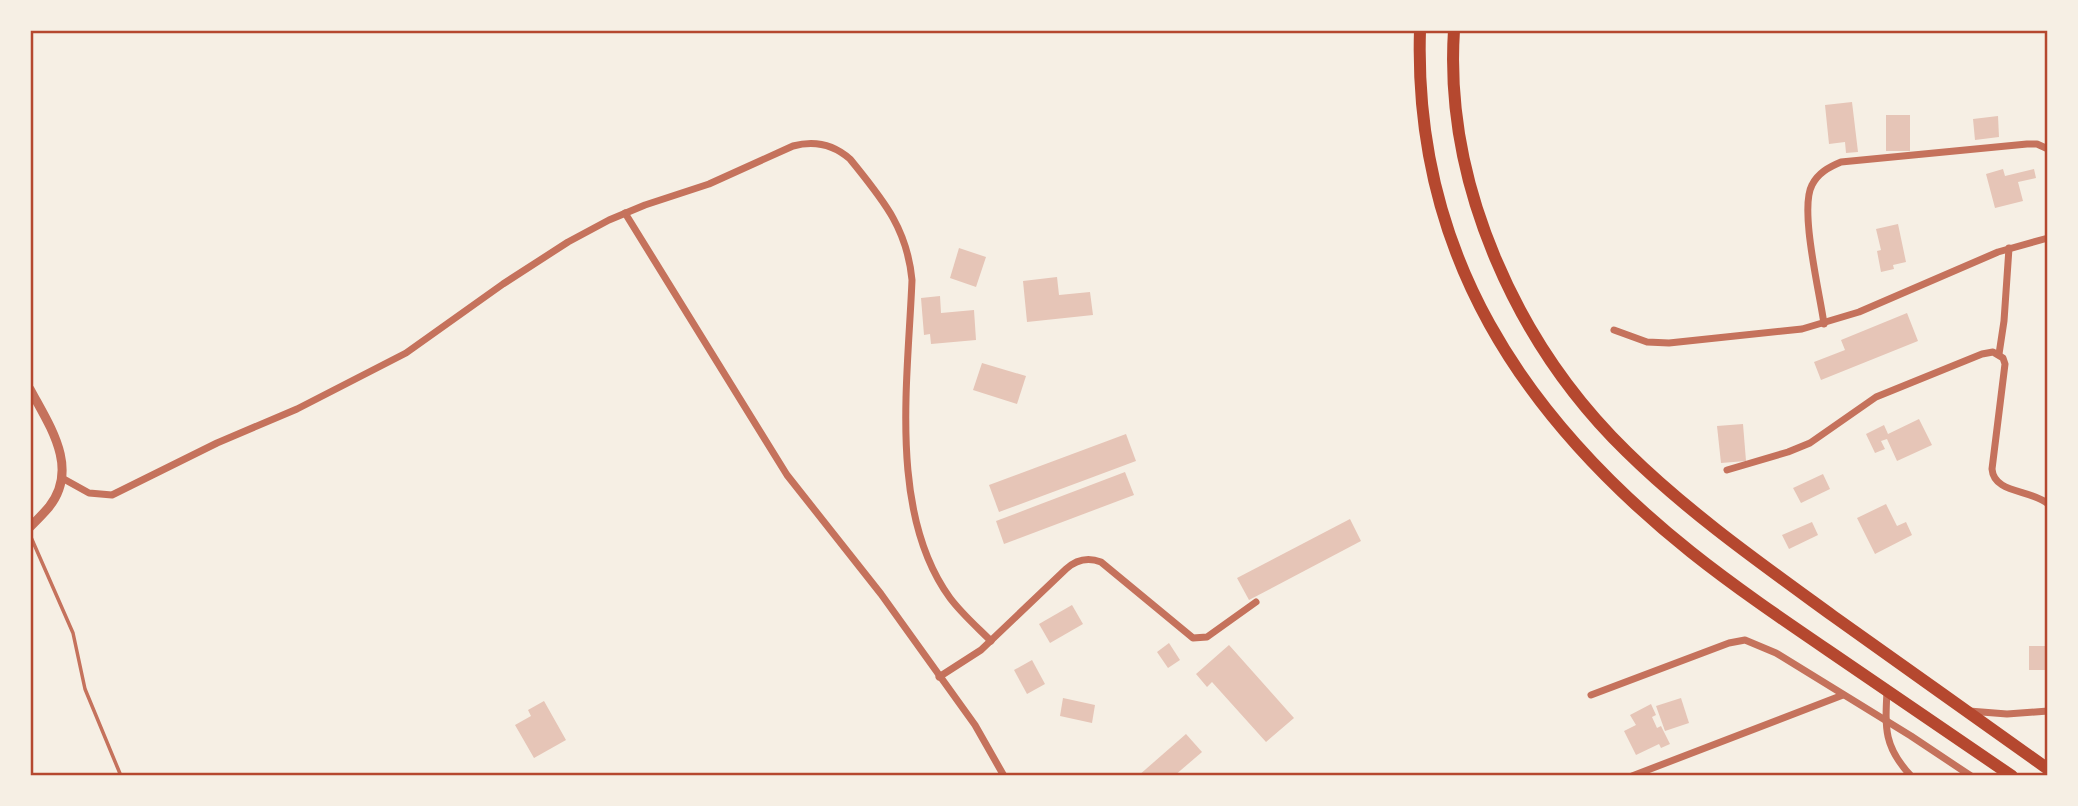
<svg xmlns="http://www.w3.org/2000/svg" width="2078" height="806" font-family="'Source Sans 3',sans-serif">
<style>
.building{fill:#e6c5b7}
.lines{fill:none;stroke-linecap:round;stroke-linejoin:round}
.service{stroke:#c5725c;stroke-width:3.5}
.minor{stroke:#c5725c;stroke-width:7}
.tertiary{stroke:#c5725c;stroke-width:9}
.trunk{stroke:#b5482f;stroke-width:12}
.neatline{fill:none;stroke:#b5482f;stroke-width:2.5}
</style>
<rect width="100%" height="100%" fill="#f6efe4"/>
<g class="building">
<polygon points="1852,102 1858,152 1846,153 1845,142 1829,144 1825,105"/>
<rect x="1886" y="115" width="24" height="36"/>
<polygon points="1998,116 1999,137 1975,140 1973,119"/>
<polygon points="2003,169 2005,176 2034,169 2036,178 2018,182 2023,201 1995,208 1986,174"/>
<polygon points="1898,224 1906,262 1893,265 1894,269 1881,272 1877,251 1881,250 1876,229"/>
<polygon points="959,248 986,257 976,287 950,278"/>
<polygon points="1057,277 1059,295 1090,292 1093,315 1027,322 1023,281"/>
<polygon points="940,296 941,313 974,310 976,340 931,344 930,334 924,335 921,298"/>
<polygon points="1907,313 1918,341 1821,380 1814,362 1845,350 1841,340"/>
<polygon points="982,363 1026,376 1017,404 973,390"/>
<polygon points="1919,419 1932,445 1897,461 1887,439 1881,441 1885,449 1875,453 1866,434 1884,425 1888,434"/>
<polygon points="1743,424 1746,461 1721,463 1717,426"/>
<polygon points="1126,434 1136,461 999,512 989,485"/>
<polygon points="1125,472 1134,495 1004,544 996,521"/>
<polygon points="1823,474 1830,489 1801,503 1793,488"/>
<polygon points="1886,504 1897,526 1906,522 1912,535 1875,554 1857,518"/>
<polygon points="1350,519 1361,541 1249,600 1237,578"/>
<polygon points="1812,522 1818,535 1789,549 1782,535"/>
<polygon points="1072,605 1083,624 1050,643 1039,624"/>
<polygon points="1169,643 1180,660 1168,668 1157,652"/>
<polygon points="1229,645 1294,718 1266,742 1212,682 1207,687 1196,674"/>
<rect x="2029" y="646" width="19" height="24"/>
<polygon points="1032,660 1045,684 1027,694 1014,670"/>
<polygon points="1063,698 1095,705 1092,723 1060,716"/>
<polygon points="1681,698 1689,723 1665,731 1656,706"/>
<polygon points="544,701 566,740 534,758 515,725 531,716 528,710"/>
<polygon points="1651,704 1656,715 1652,717 1657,728 1661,726 1670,744 1661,748 1659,744 1636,755 1624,731 1636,725 1630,715"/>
<polygon points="1186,734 1202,752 1174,776 1138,776"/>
</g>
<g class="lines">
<polyline class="service" points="30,535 73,633 85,689 121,776"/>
<g class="minor">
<polyline points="625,213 787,475 881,594 975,725 1004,776"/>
<path d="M1824,324C1820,294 1799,209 1812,185C1818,173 1829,167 1841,162L2027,144H2037L2048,149"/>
<polyline points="1614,330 1647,342 1669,343 1802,329 1859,312 1998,252 2048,238"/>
<polyline points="1999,354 2004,321 2009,248"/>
<path d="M1727,470L1788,452L1810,443L1876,397L1982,354L1993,352L2003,358L2005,364L1992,469C1994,494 2031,489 2048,504"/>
<path d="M62,478L89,493L112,495L217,443L297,409L406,353L503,284L568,242L609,220L645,205L709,184L793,146C815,140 833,144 850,159C882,199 907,227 912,280C908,380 888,513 950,598C962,614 977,627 991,641"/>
<path d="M939,677L981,650L1066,569C1077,559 1088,557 1101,562L1193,638L1207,637L1256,602"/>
<path d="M1887,691C1885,729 1884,747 1911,776"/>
<polyline points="1591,695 1729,643 1745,640 1776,653 1911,736 1971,776"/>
<polyline points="1969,711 2007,714 2048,711"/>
<polyline points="1632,776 1843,695"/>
</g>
<path class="tertiary" d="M30,389C49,425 80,468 49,507C43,514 36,521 30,527"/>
<g class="trunk">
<path d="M1420,30C1413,253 1522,417 1691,552C1735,587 1782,619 1829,651C1890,693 1951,734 2012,776"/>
<path d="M1454,30C1444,184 1517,345 1627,452C1689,513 1763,565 1833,616C1905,667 1976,718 2048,769"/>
</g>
</g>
<rect width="2078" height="806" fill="none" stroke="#f6efe4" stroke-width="63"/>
<rect x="32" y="32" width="2014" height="742" class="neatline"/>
</svg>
